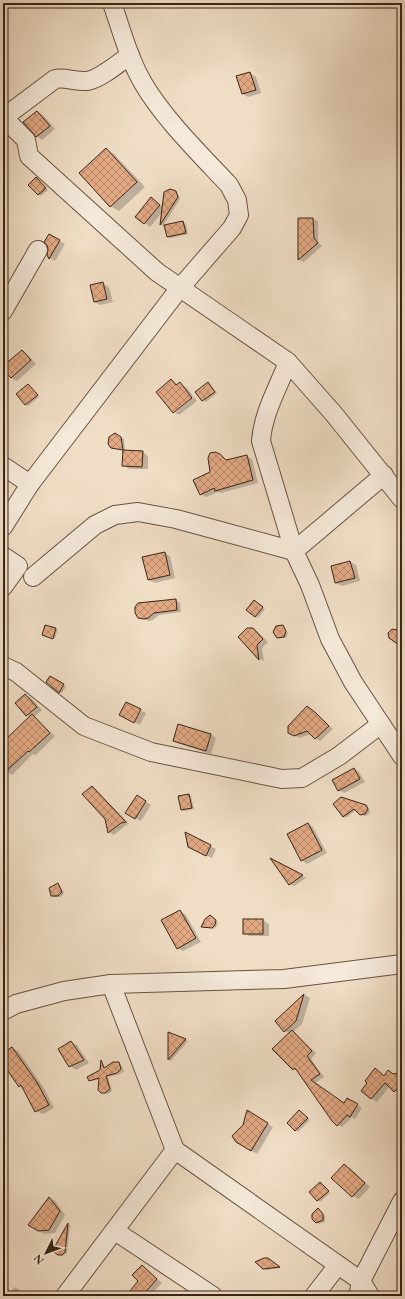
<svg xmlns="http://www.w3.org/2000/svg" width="405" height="1299" font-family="'EB Garamond',serif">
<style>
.shadow{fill:#0003}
.building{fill:url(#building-cross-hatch);stroke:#3a2417}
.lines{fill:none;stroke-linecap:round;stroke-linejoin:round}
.minor-casing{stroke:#675242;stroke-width:20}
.minor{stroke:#f5e9d9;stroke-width:18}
</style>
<defs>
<pattern id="building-cross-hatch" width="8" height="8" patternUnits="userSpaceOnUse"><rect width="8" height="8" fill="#e2a983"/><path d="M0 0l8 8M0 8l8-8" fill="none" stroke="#b8896a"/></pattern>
</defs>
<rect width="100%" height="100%" fill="#efddc5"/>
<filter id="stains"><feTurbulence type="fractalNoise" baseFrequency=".005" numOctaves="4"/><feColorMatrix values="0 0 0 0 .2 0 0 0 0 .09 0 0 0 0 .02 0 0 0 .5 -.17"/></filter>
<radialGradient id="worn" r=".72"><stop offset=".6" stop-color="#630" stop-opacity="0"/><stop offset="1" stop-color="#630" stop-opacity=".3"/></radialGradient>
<g class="shadow">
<polygon points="250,73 256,77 261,93 248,97 243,94"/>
<polygon points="37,112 43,115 55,129 42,140 37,136"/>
<polygon points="106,150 114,154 145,187 119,211 110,206"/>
<polygon points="36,178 48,190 41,196 30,185"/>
<polygon points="176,192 178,194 180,199 163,226 161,225 163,211 150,227 137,217 151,199 163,207"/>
<polygon points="299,219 313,219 318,221 318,242 322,246 304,262 299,260"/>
<polygon points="183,222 186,224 188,234 171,238 168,237"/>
<polygon points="50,235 65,244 55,261 50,258"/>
<polygon points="103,283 109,287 113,302 100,305 95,302"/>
<polygon points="22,351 27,354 36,364 17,381 11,378 3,368"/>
<polygon points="172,380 178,385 180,384 186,387 193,396 174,411 174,412 157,392"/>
<polygon points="208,383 217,393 206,402 203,400"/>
<polygon points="29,385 39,397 28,406 18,395"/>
<polygon points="194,397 197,401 179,415 175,413"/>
<polygon points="117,435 124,439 125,451 143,452 148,456 148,469 129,469 123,465 124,450 117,449 110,445 108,439 111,436"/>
<polygon points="217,453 227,461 247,456 252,459 258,483 221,493 218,492 206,497 201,494 211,473"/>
<polygon points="164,553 170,556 175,578 155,583 149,580"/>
<polygon points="350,562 356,565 360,581 342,586 336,583"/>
<polygon points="175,600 180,603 181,612 159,615 153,620 149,621 139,617"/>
<polygon points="257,603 265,609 258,618 248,610"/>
<polygon points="282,626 288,633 286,638 280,638 278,637"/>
<polygon points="56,629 58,630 55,638 45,635"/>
<polygon points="253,629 258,632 268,642 262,648 264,661 260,659 239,637"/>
<polygon points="402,645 402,656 397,650"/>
<polygon points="50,677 66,687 62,693 59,692"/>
<polygon points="25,695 31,698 42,710 34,717 55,736 36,755 33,754 12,775 3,769 3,744 30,717 16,703"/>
<polygon points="140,710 146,713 140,725 126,718"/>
<polygon points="311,710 320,717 333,729 320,741 311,734 299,738 289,732"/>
<polygon points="211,735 216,738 211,754 180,744 174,740"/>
<polygon points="354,769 359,772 365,782 344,793 339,790"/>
<polygon points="92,787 96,790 129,824 126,825 114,835 109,832 106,818"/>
<polygon points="189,795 191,796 194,809 184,811 182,810"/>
<polygon points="143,800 151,805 141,821 135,818"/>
<polygon points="335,804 365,806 368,807 370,811 368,815 364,816 356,810 346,818 344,816"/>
<polygon points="308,824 313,827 327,853 307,864 302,860"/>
<polygon points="186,834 216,849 212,858 195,850"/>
<polygon points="273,861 303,876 306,878 294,886 290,884"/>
<polygon points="58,885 60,886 64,893 61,897 54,897 52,896"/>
<polygon points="180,911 186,915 201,942 183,951 177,948"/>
<polygon points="213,918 218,923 217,926 214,929 202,926"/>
<polygon points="244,920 263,920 269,924 269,936 249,936 244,933"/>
<polygon points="305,995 310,998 302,1024 293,1032 316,1053 311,1059 324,1077 315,1083 345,1104 348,1099 362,1108 355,1119 352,1117 342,1127 338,1125 298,1071 293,1069 289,1033 285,1031 276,1021"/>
<polygon points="169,1033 188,1041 171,1061 169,1060"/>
<polygon points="71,1042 77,1045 89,1063 76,1070 70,1066"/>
<polygon points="12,1048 18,1051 44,1088 54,1108 43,1114 37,1111 25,1089 20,1086 3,1062 3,1054"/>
<polygon points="102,1061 105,1068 119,1063 121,1065 124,1071 120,1074 108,1077 112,1091 108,1094 101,1093 100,1079 92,1081 89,1080 101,1071"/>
<polygon points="375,1070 384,1076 394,1075 402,1076 402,1092 400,1094 390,1086 377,1102 362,1091"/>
<polygon points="300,1111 310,1120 298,1132 289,1123"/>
<polygon points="247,1112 273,1127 257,1154 236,1141 244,1125"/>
<polygon points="344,1165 350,1168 370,1187 359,1199 353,1196 333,1178"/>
<polygon points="320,1183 330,1193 320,1202 310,1192"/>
<polygon points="49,1198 55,1201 65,1215 55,1233 44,1234 38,1230"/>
<polygon points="318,1209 325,1216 325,1222 319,1224 317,1222"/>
<polygon points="68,1224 70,1225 67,1253 63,1256 56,1254 55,1248"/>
<polygon points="270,1261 281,1268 267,1270 264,1269"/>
<polygon points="142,1267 147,1270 162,1283 150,1296 127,1296 140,1281"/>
<polygon points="15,1287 18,1289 25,1296 9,1296 8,1295"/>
<polygon points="103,1293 110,1296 101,1296"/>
</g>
<g class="building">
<polygon points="250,72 256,90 242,94 236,76"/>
<polygon points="37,111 50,126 36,137 33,133 23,122"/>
<polygon points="106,148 137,182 110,207 79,173"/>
<polygon points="36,177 46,188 38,195 28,185"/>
<polygon points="170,189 176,191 178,197 160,225 164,192"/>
<polygon points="151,197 160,205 144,224 135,217"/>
<polygon points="298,218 313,218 314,238 318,243 298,260"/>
<polygon points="183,221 186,233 167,237 164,225"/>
<polygon points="49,234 60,240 49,259 47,255 48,250 47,245 44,242"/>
<polygon points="103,282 107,299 94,302 90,285"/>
<polygon points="22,350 31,360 11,378 3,370 3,366"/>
<polygon points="171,379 176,385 180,382 192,398 173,413 156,392"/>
<polygon points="208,382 215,392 202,401 195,392"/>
<polygon points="28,384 38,395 25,405 16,394"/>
<polygon points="115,433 121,437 123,450 111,448 108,444 109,437"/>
<polygon points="123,450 143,451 142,467 122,466"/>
<polygon points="215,452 220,454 226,460 247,455 253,480 215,491 214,488 200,495 193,480 210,472 208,458 210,453"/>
<polygon points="165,552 170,575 148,580 142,557"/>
<polygon points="350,561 355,578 335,583 331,566"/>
<polygon points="176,599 177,610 154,613 148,618 144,619 138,618 135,613 135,607 138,603"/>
<polygon points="254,600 263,607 255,617 246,610"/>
<polygon points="45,625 56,628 53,639 42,635"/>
<polygon points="283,625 286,631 284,637 277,638 273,632 276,626"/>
<polygon points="247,628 253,628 263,639 257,645 259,660 238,637"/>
<polygon points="392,629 397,630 402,637 402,647 389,638 388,633"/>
<polygon points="50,676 64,684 59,693 46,682"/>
<polygon points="25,694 37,707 26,716 15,703"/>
<polygon points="126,702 141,709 134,723 119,715"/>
<polygon points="307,706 316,713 329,726 315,739 307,731 294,736 288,733 288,726"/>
<polygon points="32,714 50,733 29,752 28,751 3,774 3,742"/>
<polygon points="178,724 211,734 206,751 173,741"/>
<polygon points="354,768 360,779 338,791 332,780"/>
<polygon points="92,786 126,822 121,823 108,833 105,819 82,794"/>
<polygon points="189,794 192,808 181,810 178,796"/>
<polygon points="137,795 146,801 135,819 125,813"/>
<polygon points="341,797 366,805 368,809 365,814 360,815 354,809 343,817 333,804"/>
<polygon points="308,823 322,850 301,861 287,834"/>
<polygon points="185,832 211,845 206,856 188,847"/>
<polygon points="270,858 303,875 289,885"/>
<polygon points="58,883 62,892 58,896 51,896 49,888"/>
<polygon points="180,910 196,938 177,949 161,920"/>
<polygon points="210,915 216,920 215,925 212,928 201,927 205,919"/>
<rect x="243" y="919" width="20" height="15"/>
<polygon points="304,994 296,1021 284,1032 275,1021"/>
<polygon points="292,1030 312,1051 307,1056 320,1074 311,1080 344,1103 347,1098 358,1104 350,1117 347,1115 337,1126 332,1121 295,1068 293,1070 272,1049"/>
<polygon points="168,1032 186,1039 168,1060"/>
<polygon points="71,1041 84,1060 69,1067 58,1049"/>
<polygon points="12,1047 38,1084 49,1105 35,1112 21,1085 19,1087 3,1064 3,1053"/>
<polygon points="101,1060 104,1068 113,1062 119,1062 121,1069 117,1073 106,1076 110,1089 105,1093 101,1093 98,1090 99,1078 89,1081 87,1077 100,1070"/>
<polygon points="375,1068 384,1076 388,1070 393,1074 398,1073 402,1076 402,1083 394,1092 385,1083 371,1099 361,1091 367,1083 365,1081"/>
<polygon points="247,1110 268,1123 251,1151 236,1142 232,1136 243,1125"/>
<polygon points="299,1110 308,1118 295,1131 287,1123"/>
<polygon points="344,1164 365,1183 352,1197 331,1178"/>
<polygon points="320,1182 329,1191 317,1201 309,1192"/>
<polygon points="49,1197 60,1211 49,1230 38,1231 28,1225"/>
<polygon points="318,1208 323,1214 323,1220 316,1223 312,1219 312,1214"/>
<polygon points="68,1223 65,1252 62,1255 58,1255 54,1252 54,1248"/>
<polygon points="264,1258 268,1258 280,1267 263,1269 255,1262"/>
<polygon points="142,1265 157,1279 142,1296 126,1296 138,1281 132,1275"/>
</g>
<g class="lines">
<g class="minor-casing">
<g id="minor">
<path d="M3,118L55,79C66,77 76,82 87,81C100,79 119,63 130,55"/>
<polyline points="4,118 26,140 29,156 157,272 288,362 333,413 402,499"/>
<polyline points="3,311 38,250"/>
<path d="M288,362C278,388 263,413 261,441L294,551L310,585L330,639L353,682L402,756"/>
<polyline points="3,466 30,484"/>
<path d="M3,527L30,484L179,289L232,228L239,215L237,200L229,185C200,154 164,119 143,83C129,59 121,29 112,3"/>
<polyline points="3,556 18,566 3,587"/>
<polyline points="33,577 95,525 115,515 138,512 176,519 294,551 384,475"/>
<polyline points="3,666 16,672 84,726 151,752 282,779 302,778 339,756 381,724"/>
<polyline points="111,984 175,1150 361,1281 370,1296"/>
<polyline points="3,1011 16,1004 64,991 111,984 284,979 402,964"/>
<polyline points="115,1231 213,1296"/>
<polyline points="359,1292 361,1281 402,1201"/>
<polyline points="65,1296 175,1150"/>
<polyline points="314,1296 338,1265"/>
</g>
</g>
<use href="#minor" class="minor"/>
</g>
<rect width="405" height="1299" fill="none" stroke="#efddc5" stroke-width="16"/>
<rect x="4" y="4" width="397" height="1291" fill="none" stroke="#3a2417" stroke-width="2"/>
<rect x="8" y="8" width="389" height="1283" fill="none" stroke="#3a2417"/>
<g transform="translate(46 1253) rotate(228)" stroke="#f5e9d9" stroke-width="3" paint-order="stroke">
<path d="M0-3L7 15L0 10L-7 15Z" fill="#3a2417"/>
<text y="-6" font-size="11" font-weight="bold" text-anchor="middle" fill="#3a2417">N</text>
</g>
<rect width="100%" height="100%" filter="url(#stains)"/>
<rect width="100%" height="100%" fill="url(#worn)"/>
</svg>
